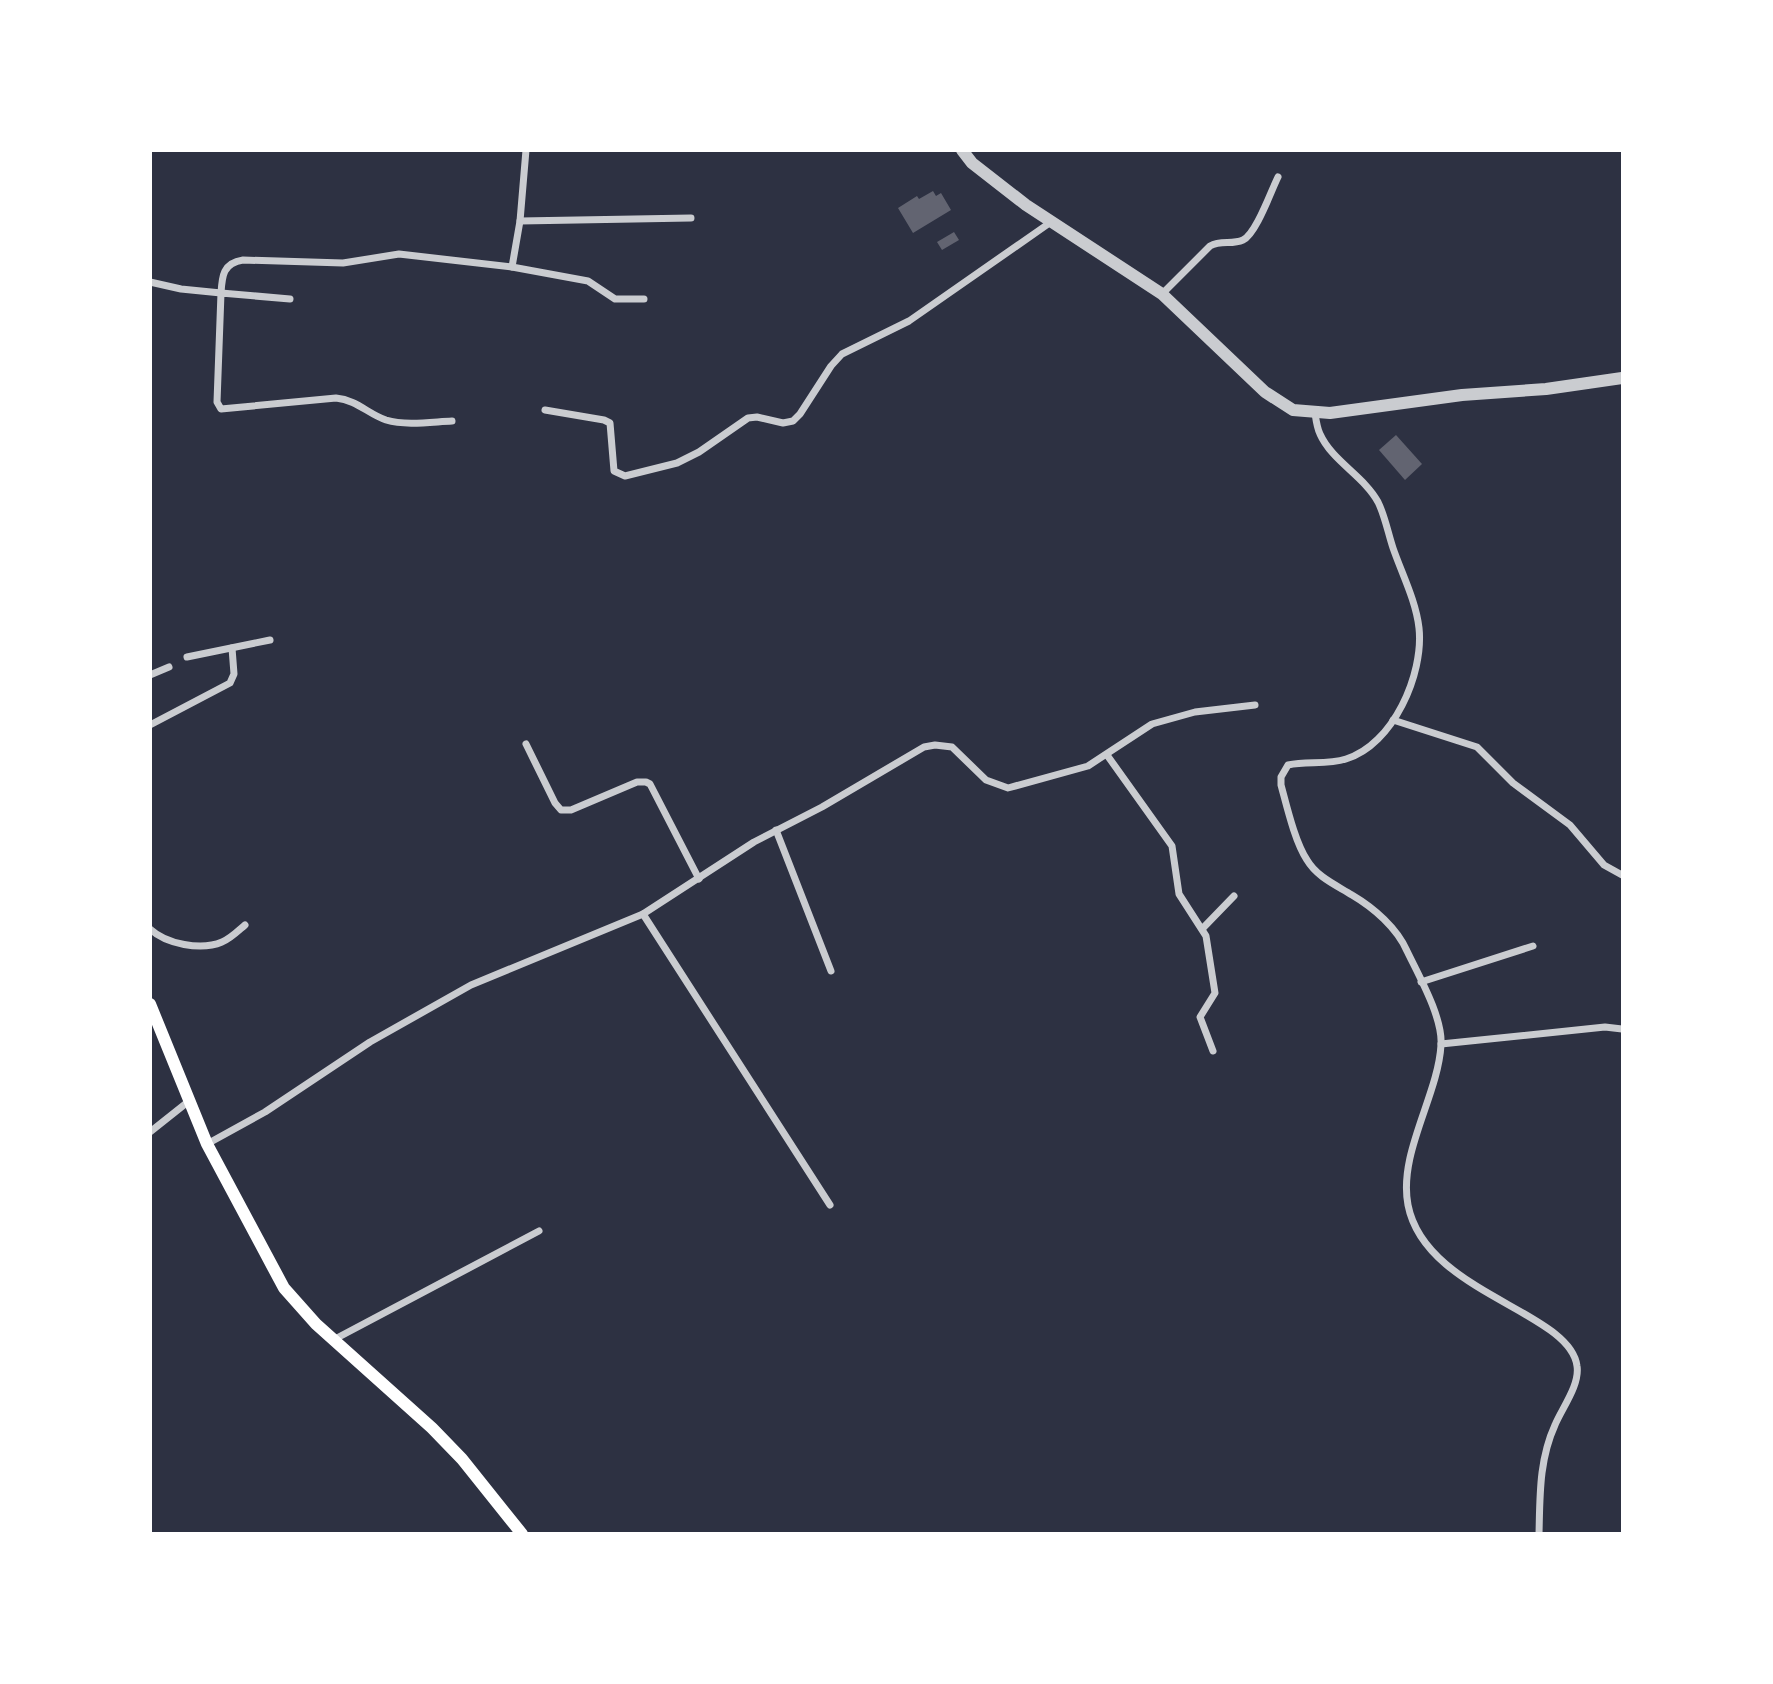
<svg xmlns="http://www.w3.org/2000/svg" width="1773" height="1684" font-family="'Source Sans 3',sans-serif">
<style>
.building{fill:#626471}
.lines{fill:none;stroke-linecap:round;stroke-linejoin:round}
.minor{stroke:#caccd0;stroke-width:7}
.tertiary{stroke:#caccd0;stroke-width:12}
.secondary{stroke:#fff;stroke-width:12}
</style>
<rect width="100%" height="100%" fill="#2d3142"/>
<g class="building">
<polygon points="933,191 936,196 941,193 951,210 913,233 898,208 917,196 919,199"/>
<polygon points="954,232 959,240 942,250 937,242"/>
<polygon points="1396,435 1422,464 1405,480 1379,450"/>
</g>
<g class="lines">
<g class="minor">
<polyline points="520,221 691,218"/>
<polyline points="512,267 588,281 615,299 644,299"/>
<path d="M150,282L181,289L221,293C222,276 223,263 243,260L343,263L399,254L512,267L520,221L526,150"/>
<path d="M1162,294L1210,246C1221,240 1232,245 1243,240C1256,234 1271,191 1278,177"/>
<path d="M290,299L221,293L217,402L221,409L336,398C357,400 368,414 386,420C406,426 431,422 452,421"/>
<polyline points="545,410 604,420 610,423 614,471 625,476 677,463 699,452 748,418 757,417 783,423 793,421 800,414 831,366 842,354 909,321 1051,222"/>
<path d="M1315,413C1316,420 1317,428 1320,434C1332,461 1364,476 1378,502C1385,516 1388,533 1393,548C1402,574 1416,601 1419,628C1424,674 1393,745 1346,759C1327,765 1307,761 1288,765L1281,777V785C1287,807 1295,842 1307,860C1317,877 1336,885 1352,895C1374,908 1397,928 1407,951C1419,976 1443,1018 1441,1045C1438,1096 1398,1153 1408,1205C1425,1293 1570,1311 1577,1366C1580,1385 1562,1408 1555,1425C1539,1460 1540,1496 1539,1534"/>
<polyline points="187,657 270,640"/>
<polyline points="150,675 169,667"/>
<polyline points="1393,720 1477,747 1513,783 1570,825 1604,865 1622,875"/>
<polyline points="150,725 230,683 234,674 232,648"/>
<polyline points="526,744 555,803 561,810 571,810 637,782 646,782 650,784 699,879"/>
<polyline points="1107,755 1172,846 1179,894 1206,936 1215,993 1200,1017 1213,1051"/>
<polyline points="776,830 831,971"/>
<polyline points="643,914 830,1205"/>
<polyline points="1203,928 1234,896"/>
<path d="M150,929C166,944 201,951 222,942C230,939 238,931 245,925"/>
<polyline points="1421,982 1533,946"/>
<polyline points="1441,1044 1605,1027 1622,1029"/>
<polyline points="150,1132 189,1101"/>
<polyline points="207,1144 265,1112 370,1042 471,985 643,914 754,842 822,807 924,747 935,745 952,747 986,780 1008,788 1088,766 1152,724 1195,712 1255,705"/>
<polyline points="335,1339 539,1231"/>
</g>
<polyline class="tertiary" points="962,150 972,163 1026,205 1162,294 1265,392 1293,410 1330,413 1462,395 1546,389 1622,378"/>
<polyline class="secondary" points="150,1004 207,1144 284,1288 316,1324 432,1428 462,1459 522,1534"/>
</g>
<rect width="1773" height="1684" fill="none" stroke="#ffffff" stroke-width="304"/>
</svg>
